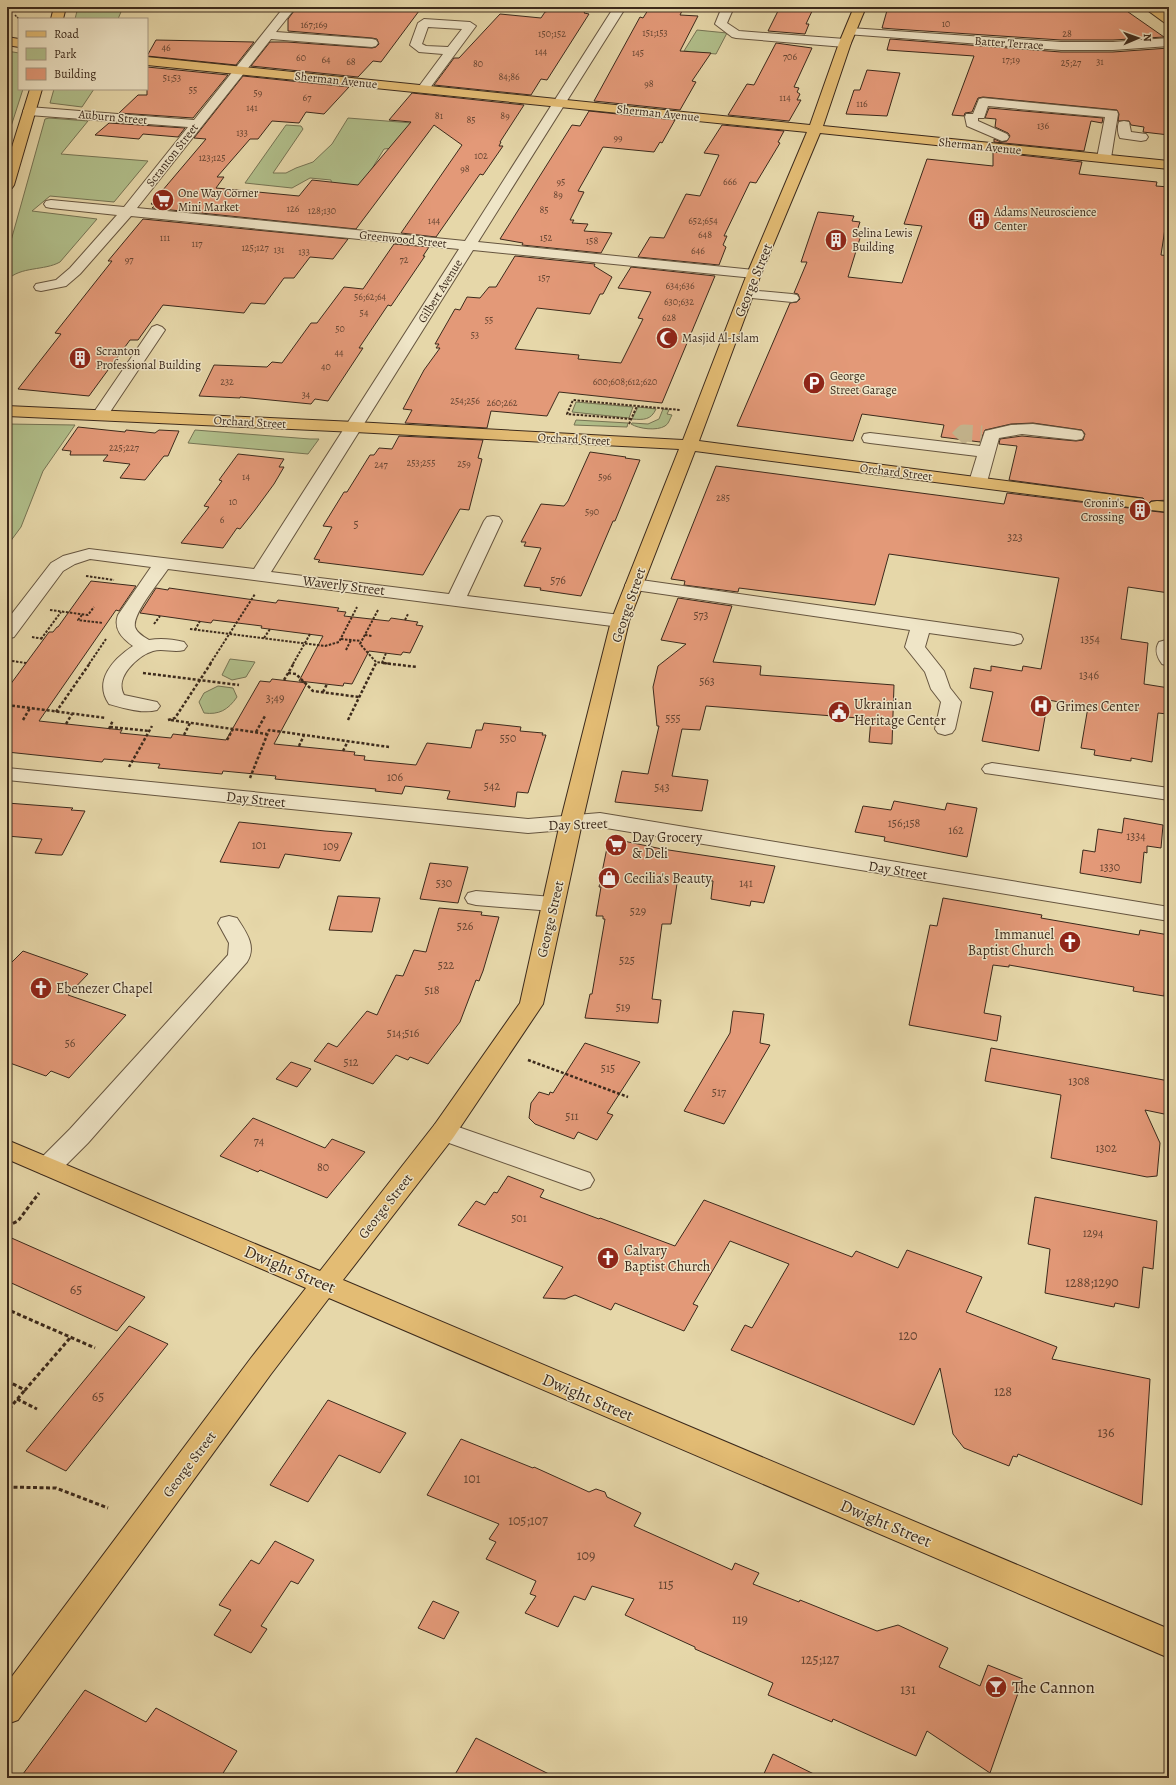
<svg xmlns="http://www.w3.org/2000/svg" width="1176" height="1785" font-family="Alegreya,serif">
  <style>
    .green { fill: #b1bf8b; stroke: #767454 }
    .building { fill: #e39978; stroke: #3c2a1c }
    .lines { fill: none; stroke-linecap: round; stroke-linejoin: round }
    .minor-tunnel { stroke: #c4b48d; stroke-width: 17; stroke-dasharray: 17 8; stroke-linecap: butt }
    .minor-casing { stroke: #66553f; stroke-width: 2 }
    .major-casing { stroke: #3c2a1c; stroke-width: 2 }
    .highway-casing { stroke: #3c2a1c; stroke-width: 2 }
    .path-far3 { stroke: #3c2a1c; stroke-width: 1.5; stroke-dasharray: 2 1; stroke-linecap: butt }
    .path-far2 { stroke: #3c2a1c; stroke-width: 2; stroke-dasharray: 2.5 1.5; stroke-linecap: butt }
    .path-far1 { stroke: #3c2a1c; stroke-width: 2.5; stroke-dasharray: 3 2; stroke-linecap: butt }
    .path { stroke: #3c2a1c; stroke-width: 3; stroke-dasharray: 4 2.5; stroke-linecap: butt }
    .minor { fill: #efe5c7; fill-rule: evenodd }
    .major { fill: #e3bc74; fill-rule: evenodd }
    .highway { fill: #e3bc74; fill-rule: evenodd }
    .labels { text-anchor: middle; stroke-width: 3; stroke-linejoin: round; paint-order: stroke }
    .far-number-label { font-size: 10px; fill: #664633 }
    .far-street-label { font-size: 12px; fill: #3c2a1c; stroke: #efe5c7 }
    .far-poi-label { font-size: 12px; fill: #3c2a1c; stroke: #efe5c7; text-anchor: start }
    .number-label { font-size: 12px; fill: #664633 }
    .street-label { font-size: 14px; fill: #3c2a1c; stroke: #efe5c7 }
    .poi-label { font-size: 14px; fill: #3c2a1c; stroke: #efe5c7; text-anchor: start }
    .near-number-label { font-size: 14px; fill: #664633 }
    .near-street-label { font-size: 17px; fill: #3c2a1c; stroke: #efe5c7 }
    .near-poi-label { font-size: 17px; fill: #3c2a1c; stroke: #efe5c7; text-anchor: start }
  </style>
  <rect width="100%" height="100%" fill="#e6d7a9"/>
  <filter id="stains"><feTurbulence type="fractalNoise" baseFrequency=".005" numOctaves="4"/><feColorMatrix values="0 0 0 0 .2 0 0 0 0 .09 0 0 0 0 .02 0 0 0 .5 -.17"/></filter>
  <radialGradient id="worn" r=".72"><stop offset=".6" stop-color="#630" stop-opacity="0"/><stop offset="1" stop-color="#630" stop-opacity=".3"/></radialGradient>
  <!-- green -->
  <g class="green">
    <polygon points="78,7 123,7 118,19 75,19"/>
    <polygon points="697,30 727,33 716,54 684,51"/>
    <polygon points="7,51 19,53 19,89 23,89 7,139"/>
    <polygon points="54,89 94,89 82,107 50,103"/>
    <path d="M49 118 88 121 61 154 148 161 114 202 50 196 32 211 97 219 60 262C44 271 21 266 7 280V255L45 119Z"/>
    <polygon points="348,118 412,123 401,147 384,149 360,188 332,186 331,180 310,178 292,188 245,183 286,125 301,126 303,129 273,173 286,173 296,168 313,162 332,144"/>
    <polygon points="576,402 633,407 629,418 572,412"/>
    <path d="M638 407 656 409C651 420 644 420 632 419Z"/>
    <path d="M663 409 669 410 667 414 672 415C670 418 669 424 665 426 657 431 639 429 631 424L632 423 648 424 659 419Z"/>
    <polygon points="576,420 628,423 627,427 574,425"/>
    <polygon points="7,424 75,425 43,471 21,527 7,546"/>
    <polygon points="195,430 310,439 319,439 308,454 188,443"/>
    <polygon points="230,659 255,662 246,677 232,680 222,675"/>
    <path d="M218 686 233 688 237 697C228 710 219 715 204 713L199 702 204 693Z"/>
  </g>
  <!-- building -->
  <g class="building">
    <polygon points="297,7 348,7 393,10 395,7 422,7 381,62 373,61 358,77 251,66 270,42 287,42 372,48 376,47 379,44 377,39 372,38 288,31 288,19"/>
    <polygon points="560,7 588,7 584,13 589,14 547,80 541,79 531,95 434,85 454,58 459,58 500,14 541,18 545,12 549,11 557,11"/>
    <polygon points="650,7 684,7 680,15 698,16 680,51 711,53 692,81 696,82 680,110 594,101 640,17 643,18"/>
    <polygon points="780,7 814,7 806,24 809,24 805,34 768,31"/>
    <polygon points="888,7 1121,7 1164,37 1113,40 1061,40 894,29 882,28"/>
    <polygon points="890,39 1061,52 1113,52 1169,48 1169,135 1143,132 1144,127 1131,125 1129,121 1118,121 1119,114 1117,110 983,97 978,98 972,112 965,113 964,116 952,115 974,56 887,50"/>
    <polygon points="156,40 254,42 236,65 147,56"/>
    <polygon points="776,43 812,48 794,87 799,88 797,92 800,94 797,100 801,100 789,121 728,115 747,84 754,85"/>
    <polygon points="147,67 228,75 193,118 119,113 138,95 147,95"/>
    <polygon points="867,70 900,73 887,116 846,114 854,90 860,90"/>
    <polygon points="243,76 349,87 324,114 306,112 299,123 272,121 258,139 250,139 217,177 224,177 216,188 299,196 312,180 358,185 411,122 389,120 412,93 524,105 500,142 501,142 499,146 503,146 483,175 480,174 436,237 401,233 462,145 434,125 356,229 152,208 155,205 151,204 206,139 194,138"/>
    <polygon points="989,108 1103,118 1102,123 1091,121 1084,151 994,142 994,139 1001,142 1007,141 1010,136 1008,133 995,127 996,119 985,118"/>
    <polygon points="589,111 675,120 662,143 660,142 654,152 603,147 578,191 584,192 570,220 574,220 572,223 588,224 584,231 612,233 601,253 522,245 523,243 500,239 572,125 580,126"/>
    <polygon points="109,123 185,128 178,137 143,134 139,139 95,135"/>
    <polygon points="722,125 784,131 778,142 780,143 756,183 750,182 724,236 727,236 723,245 726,247 719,265 638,257 650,237 664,238 686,194 700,196 719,155 704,153"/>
    <polygon points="993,152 1082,162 1079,174 1157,182 1156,186 1169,187 1169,202 1161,255 1169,256 1166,292 1169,292 1169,500 1151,501 1146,506 1151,511 1169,513 1169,593 1128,587 1121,639 1148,643 1144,684 1169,688 1167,714 1158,713 1152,762 1131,758 1131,761 1094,755 1095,750 1081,748 1088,707 1048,700 1039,751 982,741 993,692 970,688 974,668 991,671 991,666 1022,671 1023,666 1041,669 1059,578 889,554 875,605 739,588 738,592 684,585 685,581 671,579 716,466 1004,504 1007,493 1137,509 1144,508 1148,503 1143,498 1009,480 1017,446 999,444 1000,439 1022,436 1076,441 1083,440 1085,434 1082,430 1033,423 1011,424 985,430 980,442 941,437 944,425 862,414 853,441 737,426 790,303 797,302 800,299 798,294 794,293 807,262 801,262 818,212 854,216 852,221 860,222 856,234 861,235 848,277 902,283 922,226 904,224 927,159 993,166"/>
    <polygon points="143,219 348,239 333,259 310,257 294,278 284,278 265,304 251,303 244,313 163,305 138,340 130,340 89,396 18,389 61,334 55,333 112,261 108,261"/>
    <polygon points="394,244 429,247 423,256 425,256 391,306 388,305 359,348 363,348 328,401 315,399 311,404 240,397 240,398 199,396 214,365 267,367 272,362 282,363 311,323 317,323 344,287 363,289"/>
    <polygon points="515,256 595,264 594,266 612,277 603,294 600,294 590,314 537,308 515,349 579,355 578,359 621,363 643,319 638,318 651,292 618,288 631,267 715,276 662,403 559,392 547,416 491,411 487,428 405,423 412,410 403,409 424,370 440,348 436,348 439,344 435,344 455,309 460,310 467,297 480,298 489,287 496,287"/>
    <polygon points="78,427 125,432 126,430 155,433 159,430 179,431 168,456 164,456 145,480 120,478 130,464 103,461 108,455 70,455 71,451 62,450"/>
    <polygon points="399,436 483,440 478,458 482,459 469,510 460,509 423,575 318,562 320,560 314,559 332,527 323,526 344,492 347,492 370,455 374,455 379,448 392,449"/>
    <polygon points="590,452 626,457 625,458 640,460 615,521 613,521 581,596 540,590 541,588 524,586 541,548 524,546 526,542 521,542 541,504 564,506 568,501"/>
    <polygon points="238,454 284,459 279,467 284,467 274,484 255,510 240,529 237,528 223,548 181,543 209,507 204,506 222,481 219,480"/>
    <polygon points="91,581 136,586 119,611 116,610 39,721 122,730 120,733 171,738 173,734 226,740 260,681 270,682 272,679 307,683 274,744 355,752 354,755 365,756 364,760 416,765 427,743 471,748 476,730 482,730 484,723 521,727 520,731 543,733 542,735 546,735 528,793 517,792 515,807 447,799 450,791 405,786 402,794 375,791 376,789 275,779 276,776 223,771 222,774 158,768 160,764 116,760 104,759 102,762 7,752 7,689 49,632 53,632 57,627 58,627"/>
    <polygon points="156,588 168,590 169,588 276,603 278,600 339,608 337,611 346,612 344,616 389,621 391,618 418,622 416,625 423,626 410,653 403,652 401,655 369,651 352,684 344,683 343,686 299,681 323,636 261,628 262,626 213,620 211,623 140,613"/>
    <polygon points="678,598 732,606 713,662 761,666 760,675 894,685 892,744 869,742 871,719 706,706 700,730 682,729 672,776 708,780 702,811 615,802 622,771 648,774 659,726 657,726 653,687 658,666 686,644 661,640"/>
    <polygon points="894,801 945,810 947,803 977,808 967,857 884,841 885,837 855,832 863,806 891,810"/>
    <polygon points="7,803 73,808 71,810 85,811 62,855 58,855 35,853 42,839 7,836"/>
    <polygon points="1124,818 1163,825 1161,848 1147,846 1147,853 1144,852 1141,883 1080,873 1083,850 1095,852 1098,829 1122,833"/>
    <polygon points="239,822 325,831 352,833 340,861 285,854 279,868 220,862"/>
    <polygon points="609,838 662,849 775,866 764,903 751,901 750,906 711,899 713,881 678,877 671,924 662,924 652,999 661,1000 658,1023 585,1018 590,994 592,994 605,919 603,919 603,916 596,916 601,887 599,887"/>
    <polygon points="430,863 468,867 458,903 420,899"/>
    <polygon points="338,896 380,898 372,932 329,930"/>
    <polygon points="943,898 1042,915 1041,918 1139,935 1140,930 1169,935 1169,985 1165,984 1164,996 1133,991 1134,987 1009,965 1009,967 993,965 984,1013 1001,1016 997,1041 909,1025 930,925 937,926"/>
    <polygon points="439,908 482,912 481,915 499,917 483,971 479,981 476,980 460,1022 428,1064 410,1057 408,1060 396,1055 373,1084 314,1061 328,1043 337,1047 367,1011 377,1015 396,975 403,976 414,950 426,952"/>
    <polygon points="23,951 88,974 68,995 126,1015 69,1078 51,1071 46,1076 7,1062 7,967"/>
    <polygon points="733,1011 764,1014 760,1043 770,1045 724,1124 684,1111 730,1033"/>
    <polygon points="585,1043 640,1062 607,1113 613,1115 597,1140 578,1132 574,1139 535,1124 529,1118 531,1103 539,1092 549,1095 550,1092 553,1093"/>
    <polygon points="991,1048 1169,1081 1169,1115 1145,1110 1160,1143 1157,1176 1147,1177 1051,1158 1061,1095 985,1081"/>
    <polygon points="291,1062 311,1069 297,1087 276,1079"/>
    <polygon points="253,1118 325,1148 332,1139 365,1152 327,1198 260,1170 258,1172 220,1156"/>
    <polygon points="508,1176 544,1190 540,1197 599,1219 600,1218 675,1246 704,1200 852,1257 856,1251 898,1268 907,1250 982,1277 966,1312 1057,1347 1052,1359 1150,1379 1142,1505 1018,1454 1017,1457 1013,1456 1009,1466 964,1448 953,1434 940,1368 914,1425 731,1350 745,1325 752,1328 789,1264 730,1241 693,1304 698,1306 684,1331 615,1303 611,1310 575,1295 565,1299 543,1298 563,1267 458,1225 476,1201 485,1205 494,1192 497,1193"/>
    <polygon points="1035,1197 1157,1221 1153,1269 1143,1267 1139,1308 1115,1303 1114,1307 1045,1293 1050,1249 1028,1244"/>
    <polygon points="7,1236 145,1297 117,1331 7,1281"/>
    <polygon points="129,1326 168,1344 66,1471 26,1451"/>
    <polygon points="328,1400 406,1433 380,1473 339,1455 308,1502 270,1485"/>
    <polygon points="461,1439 533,1468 534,1467 589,1492 596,1489 605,1492 607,1497 641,1513 634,1526 732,1570 735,1563 759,1573 753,1584 799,1602 800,1600 877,1631 898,1625 948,1648 939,1667 980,1686 988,1665 1023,1679 990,1773 927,1731 916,1756 833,1719 832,1722 768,1695 773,1683 695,1649 695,1647 625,1615 634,1599 592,1586 585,1600 574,1596 558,1627 525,1613 536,1596 530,1594 536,1581 486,1559 496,1542 489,1539 499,1524 427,1495"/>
    <polygon points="275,1541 314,1560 298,1584 291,1581 261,1626 267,1629 251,1653 214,1635 231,1610 219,1605 251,1560 259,1564"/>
    <polygon points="433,1601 459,1612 444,1639 418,1628"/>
    <polygon points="85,1690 146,1722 156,1708 237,1751 220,1778 20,1778"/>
    <polygon points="476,1738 557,1778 453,1778"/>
    <polygon points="773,1754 822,1778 762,1778"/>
  </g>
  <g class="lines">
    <!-- minor-tunnel -->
    <polyline class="minor-tunnel" points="958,439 964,433 982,434"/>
    <!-- minor casing -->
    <g class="minor-casing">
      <g id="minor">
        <path d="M284 7H296L276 32 372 39 376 40 378 43 376 46 372 47 271 39 137 208 465 241 614 7H626L478 242 754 270 759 271 761 274 759 277 754 278 473 250 271 572 449 594 484 521 487 517 493 516 499 517 502 521 467 596 620 615 627 617 629 621 627 625 620 627 168 569C160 581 132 614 135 627 137 633 144 637 149 640 160 638 172 639 184 642L187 646 184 650C174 653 163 648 153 651 137 656 114 678 124 695L157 702 160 706 157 710C143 714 123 708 109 704 93 681 113 659 133 646 122 638 113 629 118 615L151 567 90 559 75 564 63 571 14 637 7 639V620L51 563 63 556 89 549 254 569 459 249 131 216 80 274 66 286 41 291 36 290 34 287 36 284 56 280 70 268 117 215 51 208 46 207 44 204 46 201 51 200 124 207 188 127 29 115 25 114 23 111 25 108 29 107 194 120Z"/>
        <polygon points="722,7 734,7 727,23 739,31 845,39 849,40 851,43 849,46 845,47 736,38 732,37 715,24"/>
        <path d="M424 19 470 22 476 26 427 92H419L417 89 443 54 419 52 410 45 418 23ZM428 27 462 29 448 47 426 46 422 44Z"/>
        <polygon points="850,28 1061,42 1113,42 1169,38 1169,46 1113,50 1061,50 846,34 844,32 846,30"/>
        <polygon points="983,98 1117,111 1118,114 1111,158 1109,161 1099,161 1097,158 1105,117 988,106 984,118 978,118 978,121 1007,134 1009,137 1007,140 1002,141 967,126 965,117 966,114 973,114 979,99"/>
        <path d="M1124 121 1129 122 1131 132 1146 134 1148 137 1146 140 1141 141 1120 138C1118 134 1117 127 1119 122Z"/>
        <polygon points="747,290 792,294 797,295 799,298 797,301 792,302 742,297 740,294 742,291"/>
        <polygon points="157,325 162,327 165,330 108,415 106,418 100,420 94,418 92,415 152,327"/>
        <polygon points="1033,424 1076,430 1082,431 1084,435 1082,439 1076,440 1022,434 999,438 987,482 984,486 978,487 972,486 969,482 977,456 870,443 864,442 862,438 864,434 870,433 980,446 985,431 1011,425"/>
        <polygon points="634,579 1014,633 1021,635 1023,639 1021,643 1014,645 929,633 925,647 944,671 950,688 961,702 955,729 952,733 945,735 938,733 935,729 941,702 931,689 925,672 905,647 910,630 628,589 625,585 628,581"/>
        <path d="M1166 640H1169V666L1162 664C1157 657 1154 650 1159 642Z"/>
        <polygon points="992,763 1169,788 1169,800 985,773 982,769 985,765"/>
        <polygon points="7,768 528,819 600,813 1169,907 1169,921 600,827 528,833 7,780"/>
        <polygon points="476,891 553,897 561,899 564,904 561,909 553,911 476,905 468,903 465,898 468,893"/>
        <path d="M229 916 237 918C246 932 257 946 247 962L88 1143 58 1173 49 1176 40 1173 36 1166 40 1159 70 1129 228 955 229 943 218 923 221 918Z"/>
        <polygon points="444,1122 590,1173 594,1180 590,1187 581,1190 435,1138 432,1131 435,1124"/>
      </g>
    </g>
    <!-- major casing -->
    <g class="major-casing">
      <g id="major">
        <polygon points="854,7 866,7 851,43 823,126 1169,161 1169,169 820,133 761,274 699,441 1137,498 1143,499 1146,503 1143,507 1137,508 695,451 629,621 582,823 543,1004 453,1138 343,1280 1169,1629 1169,1658 329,1298 271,1374 18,1720 7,1724 7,1683 251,1358 306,1288 7,1159 7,1140 320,1271 435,1124 520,1003 560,823 611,621 679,449 355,432 7,416 7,406 355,422 683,440 747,274 807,132 147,65 147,57 810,125 839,43"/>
        <polygon points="1143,7 1157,7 1169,16 1169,24 1165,23"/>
        <polygon points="7,37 19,39 19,47 7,45"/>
        <polygon points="1157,501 1169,502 1169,512 1151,510 1148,506 1151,502"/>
      </g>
    </g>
    <!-- highway casing -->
    <g class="highway-casing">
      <g id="highway">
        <polygon points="54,7 66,7 63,19 51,19"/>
        <polygon points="30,89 42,89 14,185 12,188 7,189 7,163"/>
      </g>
    </g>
    <!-- path-far3 -->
    <polyline class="path-far3" points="15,15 19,19"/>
    <!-- path-far2 -->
    <g class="path-far2">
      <polyline points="631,419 567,414 573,400 680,410"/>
      <polyline points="629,424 637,406"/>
      <polyline points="86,576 114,580"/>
      <polyline points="50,610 88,615 94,607"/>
      <polyline points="378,610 360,644 376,662 391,664"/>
      <polyline points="82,615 78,620 103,623"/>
      <polyline points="405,620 408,614"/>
      <polyline points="154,624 160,616"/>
      <polyline points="190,629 325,646 339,642 357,607"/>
      <polyline points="195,630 200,621"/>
      <polyline points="365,635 372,636"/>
      <polyline points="32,637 44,639"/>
      <polyline points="264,638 270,629"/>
      <polyline points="41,639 61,612"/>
      <polyline points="341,639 361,641"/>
      <polyline points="346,650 351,640"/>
      <polyline points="12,661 26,663"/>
      <polyline points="382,663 386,653"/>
      <polyline points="89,664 106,639"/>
      <polyline points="210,664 255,594"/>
      <polyline points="293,664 310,634"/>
    </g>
    <!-- path-far1 -->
    <g class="path-far1">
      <polyline points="383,663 417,667"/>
      <polyline points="143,673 239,685"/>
      <polyline points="288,673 296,674 313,691 359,697"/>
      <polyline points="284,680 294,663"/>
      <polyline points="7,687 9,687"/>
      <polyline points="323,692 327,684"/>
      <polyline points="7,705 106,718"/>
      <polyline points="56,712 90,663"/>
      <polyline points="23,720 30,708"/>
      <polyline points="168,720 175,718 211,663"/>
      <polyline points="171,720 267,734"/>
      <polyline points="348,720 376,663"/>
      <polyline points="66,724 72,714"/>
      <polyline points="110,727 149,731"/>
      <polyline points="109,729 113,720"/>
      <polyline points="256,732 265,716"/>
      <polyline points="184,735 190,723"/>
      <polyline points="227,740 233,729"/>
      <polyline points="299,746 304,735"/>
      <polyline points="343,751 348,741"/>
      <polyline points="129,767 152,726"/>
      <polyline points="250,778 269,730 389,747"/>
      <polyline points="528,1060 628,1097"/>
    </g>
    <!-- path -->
    <g class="path">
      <polyline points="7,1226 18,1221 39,1193"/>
      <polyline points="7,1316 11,1311 95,1348"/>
      <polyline points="7,1381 25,1390 70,1338"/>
      <polyline points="17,1399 37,1409"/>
      <polyline points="9,1409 25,1390"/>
      <polyline points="7,1487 56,1488 108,1508"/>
    </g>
    <!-- minor -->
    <use href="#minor" class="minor"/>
    <!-- major -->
    <use href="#major" class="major"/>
    <!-- highway -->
    <use href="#highway" class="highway"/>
  </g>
  <!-- icons -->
  <defs>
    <g id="supermarket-disc" transform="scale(1.15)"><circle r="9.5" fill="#8f2418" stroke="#efe5c7"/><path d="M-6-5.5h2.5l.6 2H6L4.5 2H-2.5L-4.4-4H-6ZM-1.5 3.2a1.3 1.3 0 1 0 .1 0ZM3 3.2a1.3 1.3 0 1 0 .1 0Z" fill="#fff"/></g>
    <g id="building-disc" transform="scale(1.15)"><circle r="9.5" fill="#8f2418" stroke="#efe5c7"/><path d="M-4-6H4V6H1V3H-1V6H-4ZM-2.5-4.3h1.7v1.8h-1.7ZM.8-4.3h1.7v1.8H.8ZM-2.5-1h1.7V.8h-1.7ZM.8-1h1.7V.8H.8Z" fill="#fff"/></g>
    <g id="mosque-disc" transform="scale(1.15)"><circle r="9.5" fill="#8f2418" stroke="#efe5c7"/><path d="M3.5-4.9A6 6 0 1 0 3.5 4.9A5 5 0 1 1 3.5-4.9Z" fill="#fff"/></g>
    <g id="parking-disc" transform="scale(1.15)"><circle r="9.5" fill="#8f2418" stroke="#efe5c7"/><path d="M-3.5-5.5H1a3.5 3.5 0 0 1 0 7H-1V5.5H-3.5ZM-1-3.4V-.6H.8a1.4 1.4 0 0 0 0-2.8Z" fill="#fff"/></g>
    <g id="hospital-disc" transform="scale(1.15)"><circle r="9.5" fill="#8f2418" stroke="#efe5c7"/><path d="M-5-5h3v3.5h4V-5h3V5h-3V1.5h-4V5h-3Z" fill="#fff"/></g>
    <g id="civic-disc" transform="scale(1.15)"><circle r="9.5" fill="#8f2418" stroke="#efe5c7"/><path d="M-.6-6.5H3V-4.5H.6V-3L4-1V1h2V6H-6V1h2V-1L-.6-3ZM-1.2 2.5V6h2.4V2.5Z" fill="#fff"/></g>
    <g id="shop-disc" transform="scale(1.15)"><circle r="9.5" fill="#8f2418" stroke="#efe5c7"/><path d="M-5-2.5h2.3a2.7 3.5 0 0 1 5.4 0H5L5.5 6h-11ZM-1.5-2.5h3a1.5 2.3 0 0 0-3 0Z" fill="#fff"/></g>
    <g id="church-disc" transform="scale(1.15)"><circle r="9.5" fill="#8f2418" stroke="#efe5c7"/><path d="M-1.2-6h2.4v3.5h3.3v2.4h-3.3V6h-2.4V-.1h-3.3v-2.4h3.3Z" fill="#fff"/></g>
    <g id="bar-disc" transform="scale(1.15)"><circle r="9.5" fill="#8f2418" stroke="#efe5c7"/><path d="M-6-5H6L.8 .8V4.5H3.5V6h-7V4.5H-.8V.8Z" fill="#fff"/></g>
  </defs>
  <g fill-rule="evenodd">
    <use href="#supermarket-disc" x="163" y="200"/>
    <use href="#building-disc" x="979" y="219"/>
    <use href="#building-disc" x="836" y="240"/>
    <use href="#mosque-disc" x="667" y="338"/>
    <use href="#building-disc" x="80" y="358"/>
    <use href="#parking-disc" x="814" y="383"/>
    <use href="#building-disc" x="1140" y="510"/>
    <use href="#hospital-disc" x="1041" y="706"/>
    <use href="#civic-disc" x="839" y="712"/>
    <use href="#supermarket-disc" x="616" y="845"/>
    <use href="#shop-disc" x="609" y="878"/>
    <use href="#church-disc" x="1070" y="942"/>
    <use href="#church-disc" x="41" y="988"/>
    <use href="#church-disc" x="608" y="1258"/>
    <use href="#bar-disc" x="996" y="1687"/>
  </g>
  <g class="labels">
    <!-- far-number labels -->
    <g class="far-number-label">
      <text x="946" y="27">10</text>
      <text x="314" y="28">167;169</text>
      <text x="655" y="36">151;153</text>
      <text x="552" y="37">150;152</text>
      <text x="1067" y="37">28</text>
      <text x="166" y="51">46</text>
      <text x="541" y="55">144</text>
      <text x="638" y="56">145</text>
      <text x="790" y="60">706</text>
      <text x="301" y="61">60</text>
      <text x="326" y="63">64</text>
      <text x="1011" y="63">17;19</text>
      <text x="351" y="65">68</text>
      <text x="1100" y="65">31</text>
      <text x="1071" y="66">25;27</text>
      <text x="478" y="67">80</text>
      <text x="509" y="80">84;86</text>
      <text x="172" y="81">51;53</text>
      <text x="649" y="87">98</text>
      <text x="193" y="93">55</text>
      <text x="258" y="96">59</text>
      <text x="307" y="101">67</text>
      <text x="785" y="101">114</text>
      <text x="862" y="107">116</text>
      <text x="252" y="111">141</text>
      <text x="439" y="119">81</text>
      <text x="505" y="119">89</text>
      <text x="471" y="123">85</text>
      <text x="1043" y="129">136</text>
      <text x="242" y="136">133</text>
      <text x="618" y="141">99</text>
      <text x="481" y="159">102</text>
      <text x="212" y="161">123;125</text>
      <text x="465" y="172">98</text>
      <text x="561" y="185">95</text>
      <text x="730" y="185">666</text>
      <text x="558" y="198">89</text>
      <text x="293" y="212">126</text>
      <text x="544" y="213">85</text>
      <text x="322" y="214">128;130</text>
      <text x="434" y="224">144</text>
      <text x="703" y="224">652;654</text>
      <text x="705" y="238">648</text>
      <text x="165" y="241">111</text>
      <text x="546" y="241">152</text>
      <text x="592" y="244">158</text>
      <text x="197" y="247">117</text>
      <text x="255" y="251">125;127</text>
      <text x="279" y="253">131</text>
      <text x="698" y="254">646</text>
      <text x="304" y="255">133</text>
      <text x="129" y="263">97</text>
      <text x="404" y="263">72</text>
      <text x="544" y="281">157</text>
      <text x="680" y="289">634;636</text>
      <text x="370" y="300">56;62;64</text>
      <text x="679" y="305">630;632</text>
      <text x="364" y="316">54</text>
      <text x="669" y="321">628</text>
      <text x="489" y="323">55</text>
      <text x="340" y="332">50</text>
      <text x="475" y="338">53</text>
      <text x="339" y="356">44</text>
      <text x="326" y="370">40</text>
      <text x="227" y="385">232</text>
      <text x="625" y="385">600;608;612;620</text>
      <text x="306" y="398">34</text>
      <text x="465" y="404">254;256</text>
      <text x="502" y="406">260;262</text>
      <text x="124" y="451">225;227</text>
      <text x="421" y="466">253;255</text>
      <text x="464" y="467">259</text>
      <text x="381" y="468">247</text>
      <text x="246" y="480">14</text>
      <text x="605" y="480">596</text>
      <text x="723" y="501">285</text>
      <text x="233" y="505">10</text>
      <text x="592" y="515">590</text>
      <text x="222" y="523">6</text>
    </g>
    <!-- far-street labels -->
    <g class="far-street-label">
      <text transform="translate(1009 43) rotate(4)" y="4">Batter Terrace</text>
      <text transform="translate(336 80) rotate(6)" y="4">Sherman Avenue</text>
      <text transform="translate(658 113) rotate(6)" y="4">Sherman Avenue</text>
      <text transform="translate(113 117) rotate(5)" y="4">Auburn Street</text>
      <text transform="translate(980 146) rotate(6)" y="4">Sherman Avenue</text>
      <text transform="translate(172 155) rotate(-52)" y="4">Scranton Street</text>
      <text transform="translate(403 239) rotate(6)" y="4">Greenwood Street</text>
      <text transform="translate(440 291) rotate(-58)" y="4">Gilbert Avenue</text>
      <text transform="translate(250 422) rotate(3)" y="4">Orchard Street</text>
      <text transform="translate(574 439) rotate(3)" y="4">Orchard Street</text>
      <text transform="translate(896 472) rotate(7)" y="4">Orchard Street</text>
    </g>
    <!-- far-poi labels -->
    <g class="far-poi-label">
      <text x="178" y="197">One Way Corner<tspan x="178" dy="14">Mini Market</tspan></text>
      <text x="994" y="216">Adams Neuroscience<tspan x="994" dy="14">Center</tspan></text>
      <text x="852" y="237">Selina Lewis<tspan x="852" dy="14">Building</tspan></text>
      <text x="682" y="342">Masjid Al-Islam</text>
      <text x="96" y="355">Scranton<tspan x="96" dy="14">Professional Building</tspan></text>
      <text x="830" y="380">George<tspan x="830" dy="14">Street Garage</tspan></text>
      <text x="1124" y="507" text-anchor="end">Cronin's<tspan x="1124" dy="14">Crossing</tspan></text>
    </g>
    <!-- number labels -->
    <g class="number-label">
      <text x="356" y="528">5</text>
      <text x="1015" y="541">323</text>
      <text x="558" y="584">576</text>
      <text x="701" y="619">573</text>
      <text x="1090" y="643">1354</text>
      <text x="1089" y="679">1346</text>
      <text x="707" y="685">563</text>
      <text x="275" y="702">3;49</text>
      <text x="673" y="722">555</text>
      <text x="508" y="742">550</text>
      <text x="395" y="781">106</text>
      <text x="492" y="790">542</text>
      <text x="662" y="791">543</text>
      <text x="904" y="827">156;158</text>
      <text x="956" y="834">162</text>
      <text x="1136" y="840">1334</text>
      <text x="259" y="849">101</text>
      <text x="331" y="850">109</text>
      <text x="1110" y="871">1330</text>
      <text x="444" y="887">530</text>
      <text x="746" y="887">141</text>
      <text x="638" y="915">529</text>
      <text x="465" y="930">526</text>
      <text x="627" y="964">525</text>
      <text x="446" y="969">522</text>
      <text x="432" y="994">518</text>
      <text x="623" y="1011">519</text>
      <text x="403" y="1037">514;516</text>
      <text x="70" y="1047">56</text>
      <text x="351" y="1066">512</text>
      <text x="608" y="1072">515</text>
      <text x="1079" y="1085">1308</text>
      <text x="719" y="1096">517</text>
      <text x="572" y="1120">511</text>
      <text x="259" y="1145">74</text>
      <text x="1106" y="1152">1302</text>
      <text x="323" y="1171">80</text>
      <text x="519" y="1222">501</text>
      <text x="1093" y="1237">1294</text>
    </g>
    <!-- street labels -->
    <g class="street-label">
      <text transform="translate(753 280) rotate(-68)" y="5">George Street</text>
      <text transform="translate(344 585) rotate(7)" y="5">Waverly Street</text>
      <text transform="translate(628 605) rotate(-71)" y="5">George Street</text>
      <text transform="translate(256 799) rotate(6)" y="5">Day Street</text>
      <text transform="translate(578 824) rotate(-2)" y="5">Day Street</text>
      <text transform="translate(898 870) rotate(9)" y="5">Day Street</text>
      <text transform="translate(550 919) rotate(-77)" y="5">George Street</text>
      <text transform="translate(385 1206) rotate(-52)" y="5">George Street</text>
      <text transform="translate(189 1464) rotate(-53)" y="5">George Street</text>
    </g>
    <!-- poi labels -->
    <g class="poi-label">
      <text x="854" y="709">Ukrainian<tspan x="854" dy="16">Heritage Center</tspan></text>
      <text x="1056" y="711">Grimes Center</text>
      <text x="632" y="842">Day Grocery<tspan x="632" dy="16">&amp; Deli</tspan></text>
      <text x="624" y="883">Cecilia's Beauty</text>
      <text x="1054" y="939" text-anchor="end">Immanuel<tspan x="1054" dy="16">Baptist Church</tspan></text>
      <text x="56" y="993">Ebenezer Chapel</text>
      <text x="624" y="1255">Calvary<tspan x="624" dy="16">Baptist Church</tspan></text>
    </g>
    <!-- near-number labels -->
    <g class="near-number-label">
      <text x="1092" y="1287">1288;1290</text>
      <text x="76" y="1294">65</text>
      <text x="908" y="1340">120</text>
      <text x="1003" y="1396">128</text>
      <text x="98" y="1401">65</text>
      <text x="1106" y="1437">136</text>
      <text x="472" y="1483">101</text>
      <text x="528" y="1525">105;107</text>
      <text x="586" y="1560">109</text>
      <text x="666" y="1589">115</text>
      <text x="740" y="1624">119</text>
      <text x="820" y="1664">125;127</text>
      <text x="908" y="1694">131</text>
    </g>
    <!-- near-street labels -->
    <g class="near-street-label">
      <text transform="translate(290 1269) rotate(23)" y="6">Dwight Street</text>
      <text transform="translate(588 1397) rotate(23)" y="6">Dwight Street</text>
      <text transform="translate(886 1523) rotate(23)" y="6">Dwight Street</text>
    </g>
    <!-- near-poi labels -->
    <g class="near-poi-label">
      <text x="1012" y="1693">The Cannon</text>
    </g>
  </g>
  <!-- margin -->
  <rect width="1176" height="1785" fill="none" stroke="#e6d7a9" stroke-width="24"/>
  <rect x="8" y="8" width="1160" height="1769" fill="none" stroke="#3c2a1c" stroke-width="2"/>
  <rect x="12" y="12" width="1152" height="1761" fill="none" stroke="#3c2a1c"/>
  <!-- legend -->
  <rect x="18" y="18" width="130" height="72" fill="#efe5c7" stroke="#a79a83"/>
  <rect x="26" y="31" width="20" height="6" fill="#e3bc74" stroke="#a79a83"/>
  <text x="54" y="38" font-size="12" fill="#3c2a1c">Road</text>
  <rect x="26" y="48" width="20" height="12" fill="#b1bf8b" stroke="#a79a83"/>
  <text x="54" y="58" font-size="12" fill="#3c2a1c">Park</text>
  <rect x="26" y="68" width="20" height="12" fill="#e39978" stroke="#a79a83"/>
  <text x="54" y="78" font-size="12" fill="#3c2a1c">Building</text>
  <!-- north arrow -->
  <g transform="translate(1138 38) rotate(88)" stroke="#efe5c7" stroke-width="3" paint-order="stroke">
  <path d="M0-3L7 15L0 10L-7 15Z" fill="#3c2a1c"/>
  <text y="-6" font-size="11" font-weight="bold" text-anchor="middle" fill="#3c2a1c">N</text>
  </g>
  <rect width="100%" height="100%" filter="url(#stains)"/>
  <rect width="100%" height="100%" fill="url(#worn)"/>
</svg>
